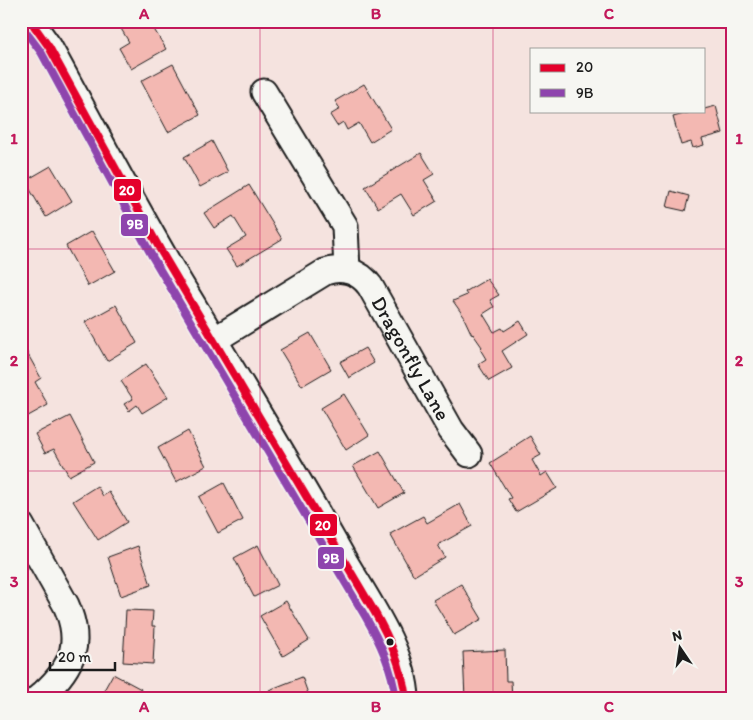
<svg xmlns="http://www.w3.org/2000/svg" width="753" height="720" font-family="Itim,sans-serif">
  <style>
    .building { fill: #f3b8b2; stroke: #1c1c1c }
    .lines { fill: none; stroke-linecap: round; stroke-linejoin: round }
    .minor-casing { stroke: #1c1c1c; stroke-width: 29 }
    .minor { stroke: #f6f6f2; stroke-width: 25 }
    .bus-1-casing { stroke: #f6f6f2; stroke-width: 11 }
    .bus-2-casing { stroke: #f6f6f2; stroke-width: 11 }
    .bus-1 { stroke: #e4002b; stroke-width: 8 }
    .bus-2 { stroke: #8e44ad; stroke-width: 8 }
    .grid { fill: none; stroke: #c2185b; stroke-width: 1; stroke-opacity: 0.55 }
    .bus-dot { fill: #1c1c1c; stroke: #f6f6f2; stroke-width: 2 }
    .labels { text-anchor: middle; stroke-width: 4; stroke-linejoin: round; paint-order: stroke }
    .street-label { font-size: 21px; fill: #1c1c1c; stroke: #f6f6f2 }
    .line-badge { stroke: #f6f6f2; stroke-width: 2 }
    .badge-label { font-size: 14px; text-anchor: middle; font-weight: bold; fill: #fff }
    .neatline { fill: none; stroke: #c2185b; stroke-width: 2 }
    .grid-label { font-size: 16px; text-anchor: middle; font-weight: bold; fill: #c2185b }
  </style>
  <rect width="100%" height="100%" fill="#f5e3df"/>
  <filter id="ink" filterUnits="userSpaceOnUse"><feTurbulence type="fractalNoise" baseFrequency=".02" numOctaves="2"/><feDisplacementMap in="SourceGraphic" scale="10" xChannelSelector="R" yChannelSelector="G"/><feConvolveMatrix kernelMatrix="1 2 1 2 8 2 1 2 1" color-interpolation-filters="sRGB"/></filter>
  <g filter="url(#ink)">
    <!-- building -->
    <g class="building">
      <polygon points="118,21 149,21 166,49 131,69 119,48 129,42 117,22"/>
      <polygon points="173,64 200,115 168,132 141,81"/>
      <polygon points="364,84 391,129 370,142 359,123 347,130 343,122 337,126 330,115 340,109 335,101"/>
      <polygon points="716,106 723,133 702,139 704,145 693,148 691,142 681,145 673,117 695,111 704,111 704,109"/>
      <polygon points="212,141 228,172 200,187 184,157"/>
      <polygon points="421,153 434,174 424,180 437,201 414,215 401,194 378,208 365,187"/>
      <polygon points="51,166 72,201 46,217 25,181"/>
      <polygon points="249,185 282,239 237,266 226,249 246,237 233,216 214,228 204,213"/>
      <polygon points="671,191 689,196 685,211 667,207"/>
      <polygon points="92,231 115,271 88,286 66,246"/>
      <polygon points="487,279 499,295 490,300 494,307 483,314 494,332 502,328 504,331 520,321 528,334 502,351 512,368 489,381 478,364 486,359 480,349 482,347 473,334 472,335 464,318 465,318 453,301 467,295 465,292"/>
      <polygon points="116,305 137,343 107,361 85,322"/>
      <polygon points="310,333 331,369 302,386 280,350"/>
      <polygon points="365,348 374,363 349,378 340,362"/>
      <polygon points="26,351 41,378 35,382 48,405 21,420 21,353"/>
      <polygon points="146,364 168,397 142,413 137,405 129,411 124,404 133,399 121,381"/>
      <polygon points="344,394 369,435 346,450 321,408"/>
      <polygon points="70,416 94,462 69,476 54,449 45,453 35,434"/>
      <polygon points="188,431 206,466 176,482 158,448"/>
      <polygon points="530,436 541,455 532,460 541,476 547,472 557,488 516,512 508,499 511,498 490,463 517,446 516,445"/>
      <polygon points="380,451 404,493 378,508 353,466"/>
      <polygon points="224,483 243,520 218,533 199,497"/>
      <polygon points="97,486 103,496 109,492 127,522 98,540 73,501"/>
      <polygon points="460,504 472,526 438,545 445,557 414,576 390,534 423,516 427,523"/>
      <polygon points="258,545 278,585 254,597 234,558"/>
      <polygon points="138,546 151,585 121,596 108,557"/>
      <polygon points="461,584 482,619 454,635 433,600"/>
      <polygon points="286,601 309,640 283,656 260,616"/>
      <polygon points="126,610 153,611 152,626 155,626 153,664 123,662"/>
      <polygon points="505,650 506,681 511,681 512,699 465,699 463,652"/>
      <polygon points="113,674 141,689 136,699 99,699"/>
      <polygon points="302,677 310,699 272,699 269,690"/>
    </g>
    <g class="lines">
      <!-- minor casing -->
      <g class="minor-casing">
        <g id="minor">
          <path d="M33 21 34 26 49 47C92 125 133 205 179 282 235 375 292 467 345 562 368 601 405 654 406 699"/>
          <polyline points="264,92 345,226 347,270"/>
          <path id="s1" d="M214 340 325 272C342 266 359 271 370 286L451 430 469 454"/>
          <path d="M21 525 66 605C85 647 69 672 37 699"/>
        </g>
      </g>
      <!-- minor -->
      <use href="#minor" class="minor"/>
      <!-- bus-1 casing -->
      <g class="bus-1-casing">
        <path id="bus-1" d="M33 21 34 26 49 47 162 253 374 611C390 639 402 666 406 699"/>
      </g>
      <!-- bus-2 casing -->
      <g class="bus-2-casing">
        <path id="bus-2" d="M23 23 25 31 41 52 153 258 365 616C380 642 392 668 396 699"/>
      </g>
      <!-- bus-1 -->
      <use href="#bus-1" class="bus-1"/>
      <!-- bus-2 -->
      <use href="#bus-2" class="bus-2"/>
    </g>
  </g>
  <!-- grid -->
  <path class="grid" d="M260 21V699M493 21V699M21 249H732M21 471H732"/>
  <!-- markers -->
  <circle class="bus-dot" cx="390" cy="642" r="4.5"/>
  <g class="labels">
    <!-- street labels -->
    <g class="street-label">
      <text dy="7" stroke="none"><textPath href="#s1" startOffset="264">Dragonfly Lane</textPath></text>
    </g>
  </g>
  <g class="line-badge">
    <rect x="113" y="178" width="29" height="24" rx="5" fill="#e4002b"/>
    <rect x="120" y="213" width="29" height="24" rx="5" fill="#8e44ad"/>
    <rect x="309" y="513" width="29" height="24" rx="5" fill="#e4002b"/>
    <rect x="317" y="546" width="28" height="24" rx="5" fill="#8e44ad"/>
  </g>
  <g class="badge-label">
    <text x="127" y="195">20</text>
    <text x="135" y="229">9B</text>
    <text x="323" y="530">20</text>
    <text x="331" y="563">9B</text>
  </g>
  <!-- margin -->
  <rect width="753" height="720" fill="none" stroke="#f6f6f2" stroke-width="55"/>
  <!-- legend -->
  <rect x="530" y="48" width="175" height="65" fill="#f6f6f2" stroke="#9f9f9c"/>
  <rect x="540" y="64" width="25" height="8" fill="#e4002b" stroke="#9f9f9c"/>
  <text x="576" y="72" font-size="15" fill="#1c1c1c">20</text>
  <rect x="540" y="89" width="25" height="8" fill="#8e44ad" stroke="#9f9f9c"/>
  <text x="576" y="98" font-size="15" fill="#1c1c1c">9B</text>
  <!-- north arrow -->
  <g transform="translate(680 648) rotate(347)" stroke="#f6f6f2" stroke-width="4" paint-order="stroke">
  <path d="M0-4L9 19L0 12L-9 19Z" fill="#1c1c1c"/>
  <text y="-8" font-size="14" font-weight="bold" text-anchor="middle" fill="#1c1c1c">N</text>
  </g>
  <!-- scale -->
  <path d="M50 662v8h65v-8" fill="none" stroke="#1c1c1c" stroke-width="2.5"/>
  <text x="58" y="662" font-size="15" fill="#1c1c1c" stroke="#f6f6f2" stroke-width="4" paint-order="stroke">20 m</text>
  <rect x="28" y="28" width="698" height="664" class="neatline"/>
  <g class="grid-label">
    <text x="144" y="19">A</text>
    <text x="376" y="19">B</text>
    <text x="609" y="19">C</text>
    <text x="14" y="144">1</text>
    <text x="739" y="144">1</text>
    <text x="14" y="366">2</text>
    <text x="739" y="366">2</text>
    <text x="14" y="587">3</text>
    <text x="739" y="587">3</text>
    <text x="144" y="712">A</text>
    <text x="376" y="712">B</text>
    <text x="609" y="712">C</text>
  </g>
</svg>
